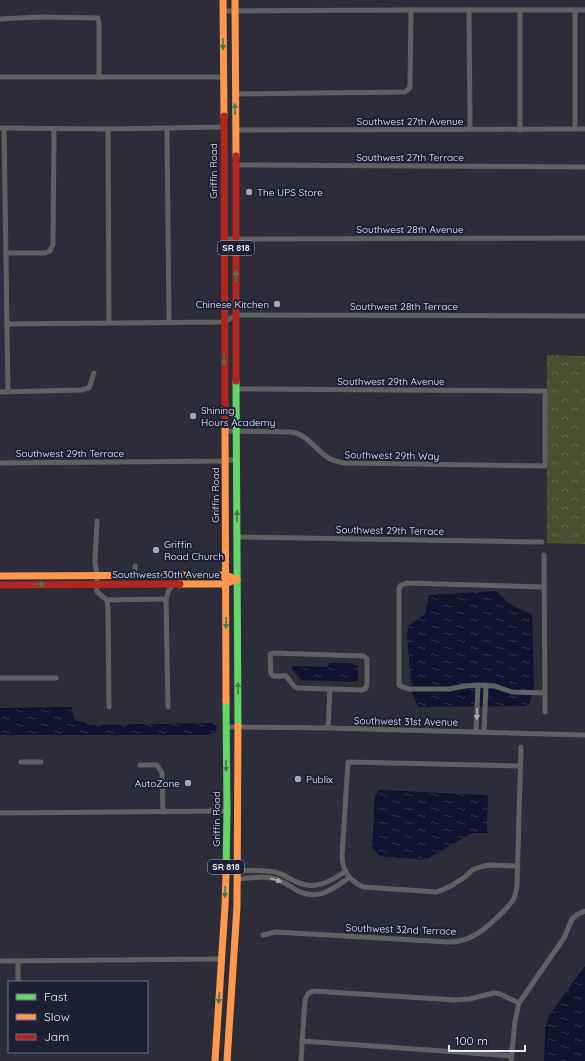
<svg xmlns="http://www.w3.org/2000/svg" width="585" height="1061" font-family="Quicksand,sans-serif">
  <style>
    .park { fill: url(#park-crowns) }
    .pitch { fill: #485030 }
    .water { fill: url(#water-ripples) }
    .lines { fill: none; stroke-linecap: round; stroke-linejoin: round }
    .street { stroke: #606160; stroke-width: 5 }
    .fast { stroke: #63d668; stroke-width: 7 }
    .slow { stroke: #ff974d; stroke-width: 7 }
    .jam { stroke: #b3261e; stroke-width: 7 }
    .oneway { fill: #407b4e }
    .oneway2 { fill: #abadb4 }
    .poi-dot { fill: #a7a8b6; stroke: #1d2034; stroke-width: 1.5 }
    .labels { text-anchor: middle; stroke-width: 4; stroke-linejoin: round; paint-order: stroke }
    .shield { fill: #1d2034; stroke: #acaebe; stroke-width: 1 }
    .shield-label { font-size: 9px; font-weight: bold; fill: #e9ebf9 }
    .street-label { font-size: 10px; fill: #e9ebf9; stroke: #1d2034 }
    .poi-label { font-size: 10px; fill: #e9ebf9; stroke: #1d2034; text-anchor: start }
  </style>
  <defs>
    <pattern id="park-crowns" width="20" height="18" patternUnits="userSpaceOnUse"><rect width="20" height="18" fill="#485030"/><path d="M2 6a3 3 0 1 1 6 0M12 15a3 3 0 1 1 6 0" fill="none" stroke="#62694f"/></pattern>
    <pattern id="water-ripples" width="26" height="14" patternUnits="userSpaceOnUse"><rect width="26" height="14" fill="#111130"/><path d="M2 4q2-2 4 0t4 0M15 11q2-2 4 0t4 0" fill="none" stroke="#34344f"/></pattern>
  </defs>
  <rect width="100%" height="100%" fill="#2c2d39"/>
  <!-- park -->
  <polygon class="park" points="547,355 585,356 585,544 547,543"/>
  <!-- pitch -->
  <g class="pitch">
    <polygon points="570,376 585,376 585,385 570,384"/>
    <path d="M578 407H585V451C577 437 577 423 578 407Z"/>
  </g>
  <!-- water -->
  <g class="water">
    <polygon points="496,591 510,604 532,615 534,688 529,706 418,707 412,693 407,637 408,626 425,614 429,595"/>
    <polygon points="329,663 349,663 358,666 358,680 356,682 301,680 292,669 293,666 327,667"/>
    <polygon points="72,707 74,720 84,722 88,725 212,723 217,727 216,732 207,735 0,735 0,708"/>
    <polygon points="379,790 488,795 487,833 472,833 425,860 380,856 372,848 375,796"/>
    <polygon points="585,966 585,1061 544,1061 545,1029 549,1015"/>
  </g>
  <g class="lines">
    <!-- street -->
    <g class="street">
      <polyline points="469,10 470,129"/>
      <polyline points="520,10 520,130"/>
      <polyline points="575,10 575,129"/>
      <polyline points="223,11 411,10 585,10"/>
      <polyline points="0,19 39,17 98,18 99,24 99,77"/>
      <polyline points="0,77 223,77"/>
      <polyline points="235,94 405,92 410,88 411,10"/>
      <polyline points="0,128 108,129 223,127"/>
      <polyline points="4,128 8,392"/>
      <polyline points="167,128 169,323"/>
      <polyline points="108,129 109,323"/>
      <polyline points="235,130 585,129"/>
      <polyline points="235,165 585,167"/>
      <polyline points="224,239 585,238"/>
      <polyline points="6,253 45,253 50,251 53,245 54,129"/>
      <polyline points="7,324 224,322 236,315 585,316"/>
      <polyline points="0,392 81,390 89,388 94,373"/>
      <path d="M225 431 291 432C309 435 313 448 327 457 332 461 339 462 345 463L545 466V391L237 389"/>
      <polyline points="0,463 225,461 237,459"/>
      <polyline points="97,521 95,562 97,575 97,592 107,600 108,608 109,707"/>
      <polyline points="237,537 542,542"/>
      <polyline points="544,555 545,712"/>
      <polyline points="135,575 135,566"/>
      <polyline points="107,600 166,599"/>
      <polygon points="273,653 364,656 367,659 367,683 366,688 362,690 297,688 294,686 286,676 273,676 271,674 270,654"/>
      <polyline points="0,678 56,678"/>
      <polyline points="544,693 512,692 495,686 478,685 465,686 449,689 409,689 402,687 399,685 399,588 401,585 407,583 544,587"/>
      <polyline points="168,707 166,599 169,590 173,584"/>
      <polyline points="226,727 328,728 585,735"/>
      <polyline points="328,728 330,689"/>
      <polyline points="476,732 478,685"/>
      <polyline points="484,732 486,686"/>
      <polyline points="21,762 41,762"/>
      <polyline points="140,765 157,765 162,773 163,812"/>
      <polyline points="0,813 227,811"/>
      <path d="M518 866 490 865 480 867 472 870 465 877 451 886 437 892 363 887C349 880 343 872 342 856L348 762 520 766"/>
      <path d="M238 870C250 871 263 870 275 872 283 874 290 879 297 882 315 891 331 881 346 871"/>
      <path d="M238 879C249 878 261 876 272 878 282 880 289 886 298 891 319 901 332 889 349 878"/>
      <path d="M263 935 275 932 449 942C458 942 466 940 473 936 484 931 509 908 514 898 516 894 516 889 517 886L521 747"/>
      <polyline points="0,961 222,959"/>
      <polyline points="18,982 18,961"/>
      <polyline points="302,1041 512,1056"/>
      <polyline points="301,1061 305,1000 308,994 313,991 455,1000 469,999 494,993 500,994 519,1003"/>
      <polyline points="511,1061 515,1021 519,1003 564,938 572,919 578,914 585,911"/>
    </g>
    <!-- fast -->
    <g class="fast">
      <polyline points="236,381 238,726"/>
      <polyline points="226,874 227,811 226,701"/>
    </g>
    <!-- slow -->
    <g class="slow">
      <polyline points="223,0 224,116"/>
      <polyline points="235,0 236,156"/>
      <polyline points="225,425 226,701"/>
      <polyline points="0,576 225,575 231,577"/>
      <polyline points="180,584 225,584 237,579"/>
      <polyline points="215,1061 225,906 226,874"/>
      <polyline points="227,1061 237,907 238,726"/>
    </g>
    <!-- jam -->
    <g class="jam">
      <polyline points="224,116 225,425"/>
      <polyline points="236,156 236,381"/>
      <polyline points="0,585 180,584"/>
    </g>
  </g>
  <!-- one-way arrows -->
  <defs><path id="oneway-solid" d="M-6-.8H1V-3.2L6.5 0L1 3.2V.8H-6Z"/></defs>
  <g class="oneway">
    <use href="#oneway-solid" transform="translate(223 44) rotate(90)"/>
    <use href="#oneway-solid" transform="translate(235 109) rotate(-90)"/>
    <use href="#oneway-solid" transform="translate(236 276) rotate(-90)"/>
    <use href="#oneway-solid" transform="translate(224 360) rotate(90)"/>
    <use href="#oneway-solid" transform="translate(237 516) rotate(-90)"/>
    <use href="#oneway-solid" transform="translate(39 584)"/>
    <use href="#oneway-solid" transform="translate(226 623) rotate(90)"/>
    <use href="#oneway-solid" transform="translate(238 688) rotate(-90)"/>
    <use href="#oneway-solid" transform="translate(226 766) rotate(90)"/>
    <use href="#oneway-solid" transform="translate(225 892) rotate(92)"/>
    <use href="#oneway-solid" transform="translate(219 998) rotate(94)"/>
  </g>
  <g class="oneway2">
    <use href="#oneway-solid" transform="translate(477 714) rotate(92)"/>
    <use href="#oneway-solid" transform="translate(276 880) rotate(17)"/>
  </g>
  <!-- markers -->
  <g class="poi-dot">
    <circle cx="249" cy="192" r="4"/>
    <circle cx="277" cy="304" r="4"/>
    <circle cx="193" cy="416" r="4"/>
    <circle cx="156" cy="550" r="4"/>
    <circle cx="298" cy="779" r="4"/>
    <circle cx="188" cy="783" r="4"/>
  </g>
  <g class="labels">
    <!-- shield labels -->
    <g class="shield">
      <rect x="218" y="241" width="36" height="14" rx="3"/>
      <rect x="208" y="860" width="36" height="14" rx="3"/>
    </g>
    <g class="shield-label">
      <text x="236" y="251">SR 818</text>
      <text x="226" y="870">SR 818</text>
    </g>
    <!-- street labels -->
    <g class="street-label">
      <text x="410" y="125">Southwest 27th Avenue</text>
      <text x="410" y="161">Southwest 27th Terrace</text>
      <text transform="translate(213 171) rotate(-90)" y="4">Griffin Road</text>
      <text x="410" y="233">Southwest 28th Avenue</text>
      <text x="404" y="310">Southwest 28th Terrace</text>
      <text x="391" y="385">Southwest 29th Avenue</text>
      <text x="70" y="457">Southwest 29th Terrace</text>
      <text transform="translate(392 455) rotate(1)" y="4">Southwest 29th Way</text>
      <text transform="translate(215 495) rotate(-90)" y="4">Griffin Road</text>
      <text transform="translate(390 530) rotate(1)" y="4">Southwest 29th Terrace</text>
      <text x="166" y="578">Southwest 30th Avenue</text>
      <text transform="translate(406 721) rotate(1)" y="4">Southwest 31st Avenue</text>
      <text transform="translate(216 819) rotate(-90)" y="4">Griffin Road</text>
      <text transform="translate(401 929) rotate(2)" y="4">Southwest 32nd Terrace</text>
    </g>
    <!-- poi labels -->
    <g class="poi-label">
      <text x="257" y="196">The UPS Store</text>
      <text x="269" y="308" text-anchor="end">Chinese Kitchen</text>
      <text x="201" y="414">Shining<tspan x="201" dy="12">Hours Academy</tspan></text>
      <text x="164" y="548">Griffin<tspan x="164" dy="12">Road Church</tspan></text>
      <text x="306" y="783">Publix</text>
      <text x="180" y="787" text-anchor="end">AutoZone</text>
    </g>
  </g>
  <!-- legend -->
  <rect x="8" y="981" width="140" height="72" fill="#1d2034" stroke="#6f7183"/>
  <rect x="16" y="994" width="20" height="6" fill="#63d668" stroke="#6f7183"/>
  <text x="44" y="1001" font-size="12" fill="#e9ebf9">Fast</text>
  <rect x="16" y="1014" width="20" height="6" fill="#ff974d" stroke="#6f7183"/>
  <text x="44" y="1021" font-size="12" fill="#e9ebf9">Slow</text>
  <rect x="16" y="1034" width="20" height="6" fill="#b3261e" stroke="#6f7183"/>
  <text x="44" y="1041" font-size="12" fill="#e9ebf9">Jam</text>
  <!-- scale -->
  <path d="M449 1045v6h76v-6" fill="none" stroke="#e9ebf9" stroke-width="2"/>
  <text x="455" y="1045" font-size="12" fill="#e9ebf9" stroke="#1d2034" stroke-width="3" paint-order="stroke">100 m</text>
</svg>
